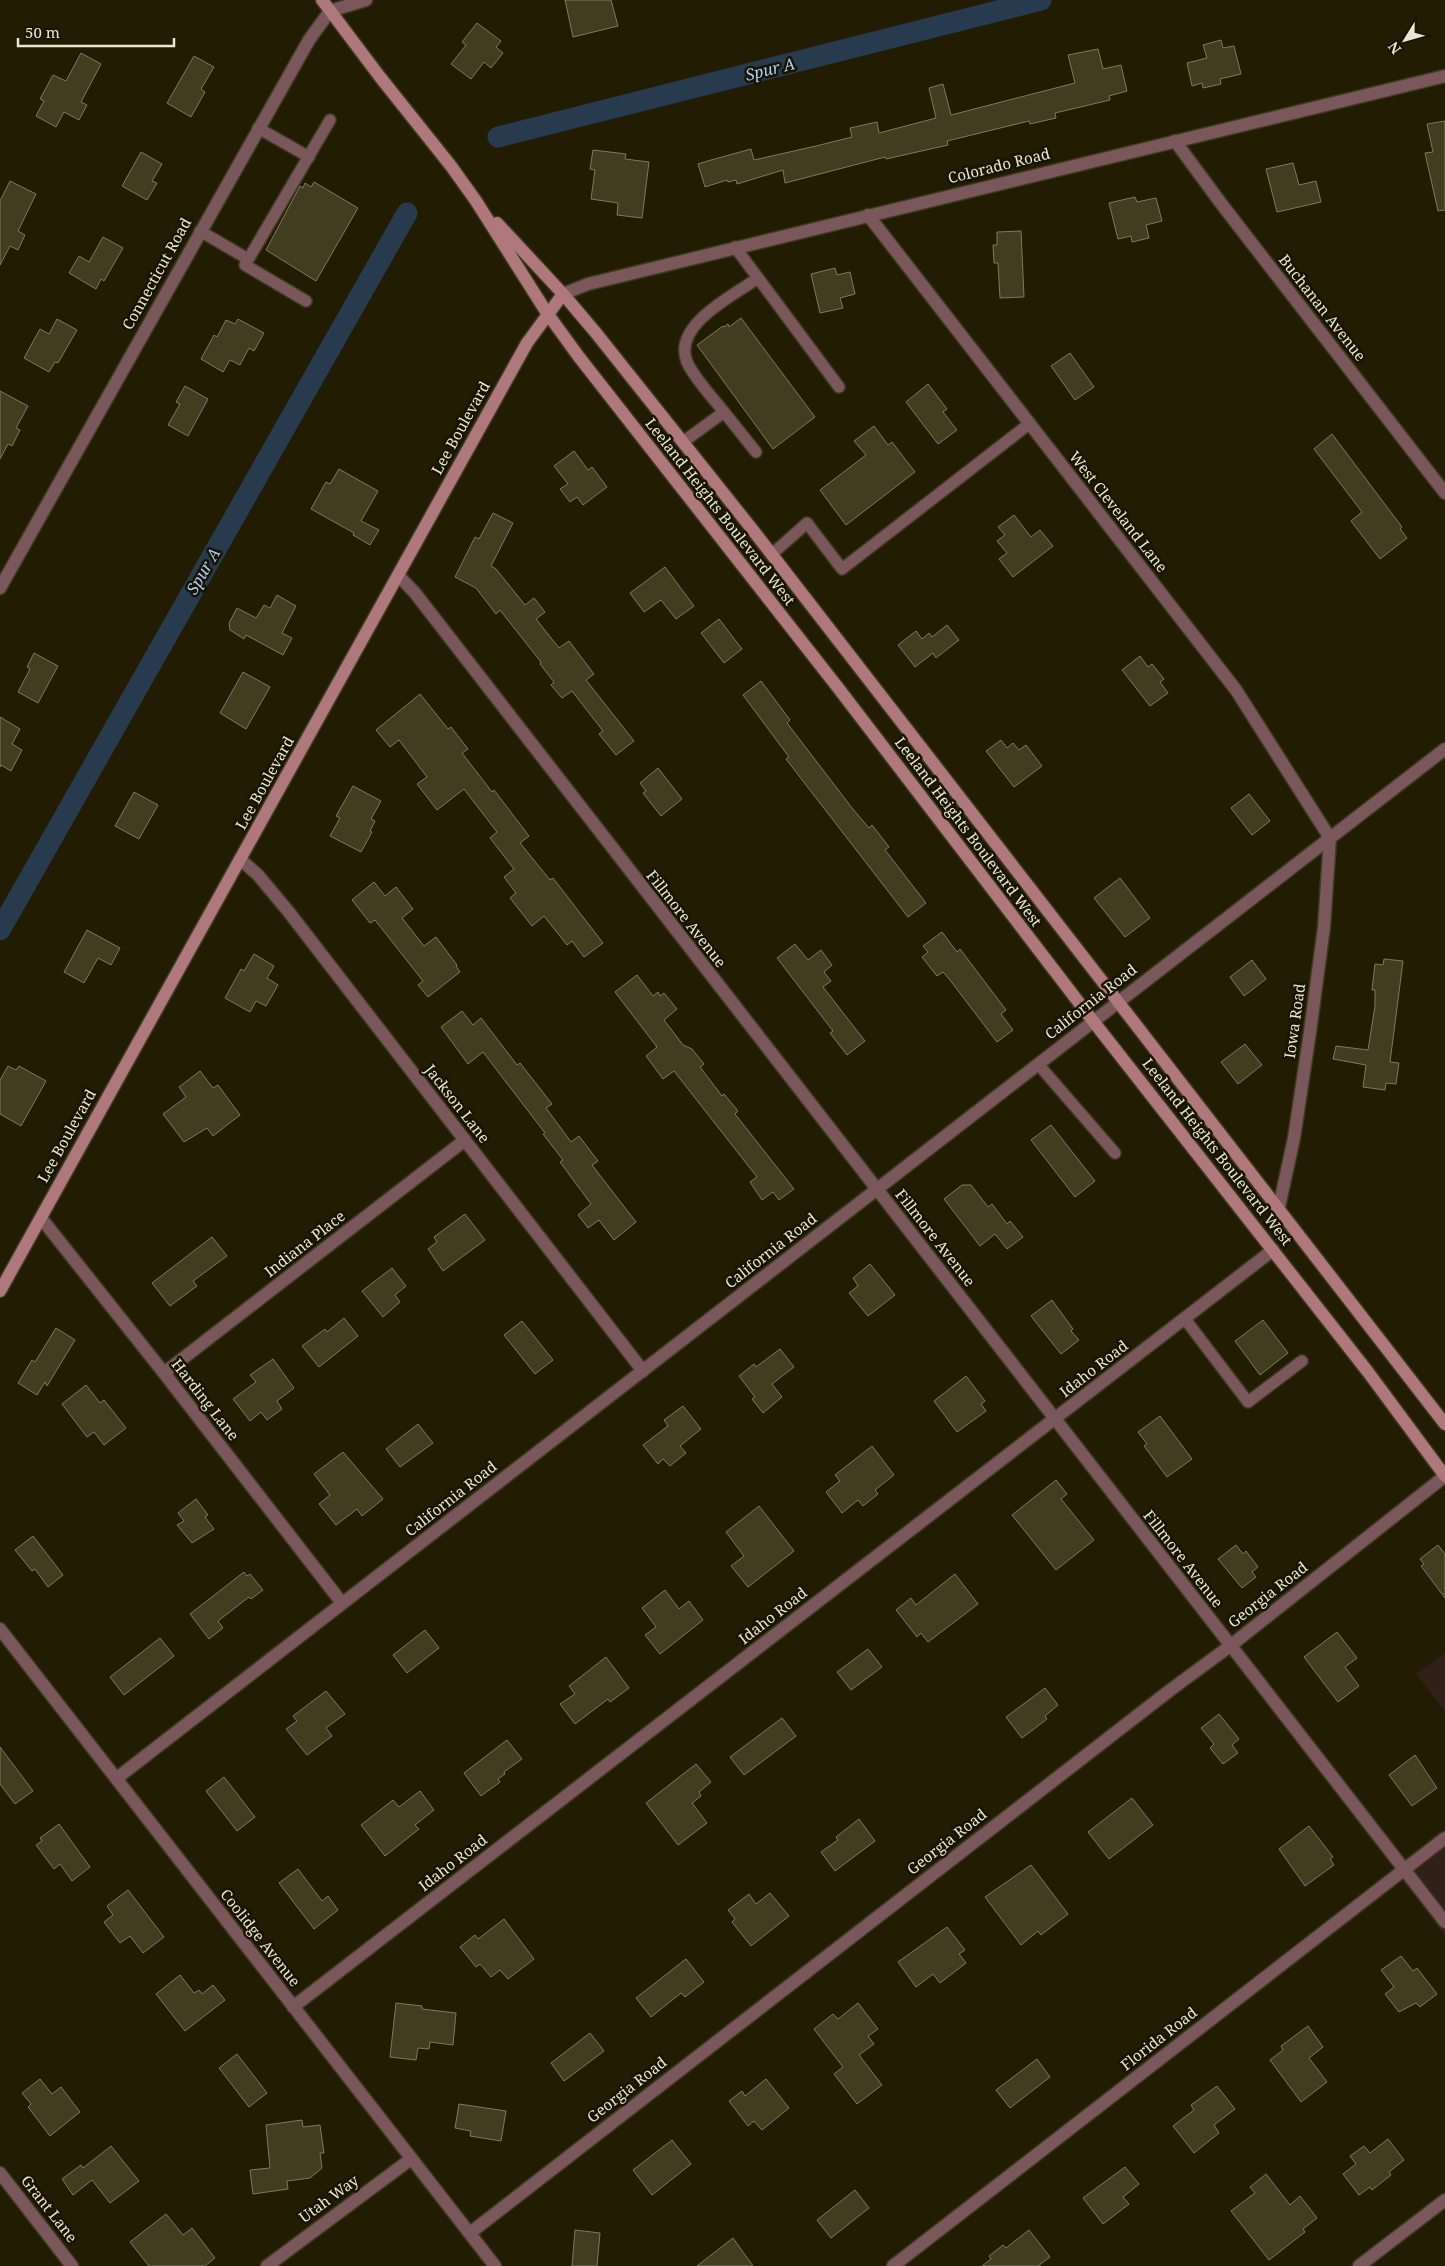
<svg xmlns="http://www.w3.org/2000/svg" width="1445" height="2266" font-family="'Noto Serif',serif">
  <style>
    .commercial { fill: #302017 }
    .lines { fill: none; stroke-linecap: round; stroke-linejoin: round }
    .canal { stroke: #273a4e; stroke-width: 21 }
    .building { fill: #423d20; stroke: #7f7a5b }
    .service-casing { stroke: #3e3920; stroke-width: 14 }
    .minor-casing { stroke: #3e3920; stroke-width: 15 }
    .secondary-casing { stroke: #3e3920; stroke-width: 15 }
    .service { stroke: #7a575a; stroke-width: 11 }
    .minor { stroke: #7a575a; stroke-width: 12 }
    .secondary { stroke: #af787c; stroke-width: 12 }
    .labels { text-anchor: middle; stroke-width: 5; stroke-linejoin: round; paint-order: stroke }
    .street-label { font-size: 15px; fill: #e8e6d5; stroke: #191400 }
    .water-label { font-size: 16px; font-style: italic; fill: #a8cefa; stroke: #191400 }
  </style>
  <rect width="100%" height="100%" fill="#221d02"/>
  <!-- commercial -->
  <g class="commercial">
    <polygon points="1445,1653 1445,1711 1416,1674"/>
    <polygon points="1445,1834 1445,1936 1395,1871"/>
  </g>
  <g class="lines">
    <!-- canal -->
    <g class="canal">
      <polyline points="498,137 1041,0"/>
      <polyline points="0,930 407,213"/>
    </g>
  </g>
  <!-- building -->
  <g class="building">
    <polygon points="565,0 611,0 618,26 573,37"/>
    <polygon points="477,23 501,41 496,47 503,53 491,68 484,62 471,79 451,64 466,45 462,42"/>
    <polygon points="1221,40 1223,48 1234,46 1241,74 1220,79 1221,84 1203,88 1202,83 1192,86 1187,63 1207,58 1203,45"/>
    <polygon points="1098,49 1103,69 1121,65 1127,91 1109,96 1110,100 1055,113 1056,118 1030,124 1029,121 947,141 948,145 886,159 885,157 785,183 783,170 737,184 736,180 728,182 727,180 705,187 698,164 711,160 751,149 754,160 816,146 852,137 850,128 877,122 879,133 936,118 929,88 943,84 951,115 1075,83 1068,55"/>
    <polygon points="81,53 101,64 81,102 87,105 79,120 64,112 56,127 36,116 44,101 40,99 53,75 66,81"/>
    <polygon points="194,56 214,67 201,89 205,92 191,117 167,103"/>
    <polygon points="1445,121 1445,210 1438,211 1425,153 1433,152 1427,124"/>
    <polygon points="593,150 626,154 625,159 649,162 642,218 617,215 618,203 591,199 595,170 590,169"/>
    <polygon points="141,152 162,164 152,181 157,183 147,200 122,186"/>
    <polygon points="1293,163 1299,185 1316,181 1321,202 1277,212 1266,169"/>
    <polygon points="10,181 36,194 18,231 25,235 18,250 10,246 0,265 0,201"/>
    <polygon points="314,182 358,208 316,281 266,250 300,186 303,188 305,183 311,187"/>
    <polygon points="1135,197 1137,202 1156,198 1162,221 1146,225 1149,238 1132,242 1131,236 1118,239 1109,203"/>
    <polygon points="1021,231 1024,297 1000,298 998,263 994,263 993,245 997,245 997,232"/>
    <polygon points="103,237 123,248 104,281 101,279 96,289 69,273 79,256 89,262"/>
    <polygon points="835,268 837,275 850,272 855,294 840,298 843,308 820,313 811,274"/>
    <polygon points="741,318 815,417 773,449 697,345 723,326 724,327 728,324 729,327"/>
    <polygon points="57,319 77,330 58,363 55,362 49,372 24,358 40,329 49,334"/>
    <polygon points="238,319 264,333 254,351 249,348 240,365 230,360 223,372 201,359 214,335 217,337 226,320 235,324"/>
    <polygon points="1070,353 1094,387 1075,400 1051,366"/>
    <polygon points="928,384 947,409 943,412 957,430 938,444 906,402"/>
    <polygon points="185,386 208,399 188,436 168,425 180,404 176,402"/>
    <polygon points="0,391 28,406 16,428 20,430 12,446 8,444 0,459"/>
    <polygon points="874,426 888,445 892,442 915,472 846,525 820,490 866,455 854,441"/>
    <polygon points="1332,434 1402,527 1400,529 1407,538 1380,559 1351,521 1362,512 1314,449"/>
    <polygon points="574,451 588,470 592,467 607,487 583,505 577,497 570,502 560,489 568,484 554,466"/>
    <polygon points="339,469 378,491 361,521 379,530 370,545 353,535 354,533 311,509 326,482 330,484"/>
    <polygon points="493,513 513,523 491,566 496,569 525,605 534,598 545,612 536,619 559,648 569,641 594,674 586,680 634,741 616,755 599,734 603,731 572,691 562,698 551,685 554,682 540,664 541,662 500,610 496,614 476,588 455,577 475,537 479,539"/>
    <polygon points="1014,515 1031,537 1040,530 1053,546 1013,577 999,559 1007,553 997,541 1005,535 998,527"/>
    <polygon points="665,567 694,606 676,619 661,600 644,612 630,593"/>
    <polygon points="277,595 296,606 282,633 292,638 283,655 246,635 244,639 230,630 229,623 237,608 256,618 264,605 270,608"/>
    <polygon points="719,619 742,649 724,663 701,633"/>
    <polygon points="947,625 959,640 936,658 933,653 915,667 898,645 916,631 922,639 929,633 932,637"/>
    <polygon points="34,653 58,666 38,703 18,692 30,669 27,667"/>
    <polygon points="1140,656 1148,667 1152,664 1164,679 1160,682 1168,693 1150,706 1122,670"/>
    <polygon points="243,672 270,687 246,729 220,713"/>
    <polygon points="761,681 790,720 787,723 852,808 869,828 872,825 889,847 885,850 926,903 908,917 786,759 789,757 743,695"/>
    <polygon points="420,694 448,729 451,727 468,749 462,753 492,792 494,790 529,836 520,843 550,880 553,878 603,943 584,957 572,941 567,945 544,916 532,926 510,898 516,893 504,877 514,869 490,838 497,832 464,789 437,810 417,784 427,777 399,740 390,747 376,730"/>
    <polygon points="0,717 20,729 12,744 22,750 11,771 1,765 0,767"/>
    <polygon points="1001,740 1007,748 1013,743 1019,750 1026,745 1042,766 1014,787 986,751"/>
    <polygon points="658,768 682,799 661,816 643,793 646,791 640,783"/>
    <polygon points="353,786 381,801 371,819 375,821 370,831 372,832 361,852 330,836 340,818 336,816"/>
    <polygon points="134,792 158,805 139,839 115,826"/>
    <polygon points="1249,794 1270,821 1252,835 1231,808"/>
    <polygon points="1120,878 1150,918 1125,937 1094,898"/>
    <polygon points="374,882 385,896 396,887 413,909 402,918 424,946 436,937 457,965 456,966 460,972 428,997 418,985 423,981 375,920 370,923 352,900"/>
    <polygon points="87,930 120,948 111,965 98,958 84,983 64,972"/>
    <polygon points="942,932 957,952 960,949 1006,1010 1001,1014 1013,1030 997,1042 950,980 943,972 937,976 922,957 928,952 923,946"/>
    <polygon points="795,944 808,960 821,950 832,965 824,972 831,981 823,987 865,1041 847,1055 830,1033 833,1031 777,958"/>
    <polygon points="254,954 274,966 267,978 278,985 266,1006 256,1001 250,1012 225,998 241,969 244,971"/>
    <polygon points="1384,959 1403,961 1390,1062 1399,1063 1396,1084 1386,1083 1385,1090 1363,1087 1366,1065 1333,1059 1336,1046 1368,1050 1375,1006 1375,990 1372,990 1375,964 1383,965"/>
    <polygon points="1252,960 1266,979 1244,996 1230,977"/>
    <polygon points="637,975 653,996 658,992 660,996 664,993 677,1009 664,1020 683,1045 692,1049 704,1064 700,1067 722,1096 724,1094 738,1111 735,1114 794,1189 779,1200 773,1192 762,1200 750,1182 757,1177 674,1071 663,1079 646,1056 657,1047 615,992"/>
    <polygon points="462,1011 473,1025 481,1018 517,1065 520,1063 552,1104 546,1108 571,1142 579,1136 598,1161 592,1165 636,1222 614,1240 599,1220 588,1228 578,1215 591,1204 560,1162 563,1160 543,1134 545,1133 483,1052 468,1064 441,1027"/>
    <polygon points="1245,1044 1262,1065 1238,1084 1221,1062"/>
    <polygon points="8,1066 16,1070 19,1066 46,1081 21,1126 0,1114 0,1080"/>
    <polygon points="200,1071 213,1088 218,1085 240,1115 213,1136 207,1128 184,1142 163,1114 186,1097 179,1087"/>
    <polygon points="1051,1125 1095,1181 1075,1197 1031,1140"/>
    <polygon points="962,1185 971,1185 988,1207 992,1204 1007,1224 1010,1221 1023,1237 1007,1249 995,1234 980,1246 944,1199"/>
    <polygon points="465,1214 485,1240 443,1271 428,1249 437,1242 434,1237"/>
    <polygon points="212,1237 227,1256 193,1281 197,1286 170,1306 152,1283"/>
    <polygon points="870,1264 895,1295 868,1316 849,1293 858,1286 853,1278"/>
    <polygon points="392,1268 406,1286 395,1295 400,1302 383,1317 362,1291"/>
    <polygon points="1052,1300 1073,1329 1071,1331 1079,1340 1061,1354 1031,1316"/>
    <polygon points="344,1318 358,1336 319,1367 302,1346 325,1329 327,1332"/>
    <polygon points="1263,1320 1288,1353 1260,1375 1235,1341"/>
    <polygon points="522,1321 553,1360 535,1374 504,1335"/>
    <polygon points="56,1328 75,1340 47,1386 45,1382 37,1395 18,1383 32,1360 35,1362"/>
    <polygon points="780,1349 794,1367 772,1384 782,1397 763,1413 752,1399 755,1397 739,1376 754,1364 756,1367"/>
    <polygon points="273,1359 294,1388 277,1401 282,1409 267,1420 261,1412 250,1421 233,1399 256,1382 250,1375"/>
    <polygon points="966,1376 985,1401 981,1404 986,1411 957,1432 934,1401"/>
    <polygon points="86,1385 100,1403 104,1400 126,1428 104,1445 94,1432 87,1437 62,1404"/>
    <polygon points="683,1406 701,1429 680,1446 686,1453 670,1466 663,1459 658,1464 643,1445 668,1426 664,1420"/>
    <polygon points="1160,1416 1192,1459 1167,1477 1144,1446 1147,1444 1138,1432"/>
    <polygon points="418,1424 433,1443 400,1467 386,1449"/>
    <polygon points="872,1446 894,1475 875,1490 878,1494 863,1506 858,1500 842,1513 826,1492 840,1481 835,1475"/>
    <polygon points="343,1452 383,1499 362,1516 357,1509 336,1525 319,1504 330,1495 314,1474"/>
    <polygon points="1056,1480 1067,1494 1061,1499 1094,1540 1056,1570 1012,1515"/>
    <polygon points="196,1499 208,1515 205,1517 214,1529 192,1543 177,1525 184,1521 178,1513"/>
    <polygon points="759,1506 794,1551 748,1587 731,1566 744,1556 726,1532"/>
    <polygon points="33,1536 63,1575 48,1587 35,1569 32,1571 15,1550"/>
    <polygon points="1236,1545 1243,1554 1246,1551 1258,1567 1252,1572 1256,1577 1242,1588 1218,1559"/>
    <polygon points="1438,1545 1445,1554 1445,1598 1421,1566 1424,1564 1420,1559"/>
    <polygon points="244,1572 247,1576 250,1574 263,1590 251,1599 249,1597 218,1621 223,1628 209,1639 190,1614"/>
    <polygon points="955,1574 978,1604 928,1642 921,1633 917,1637 896,1610 911,1598 916,1605"/>
    <polygon points="665,1590 679,1609 689,1601 703,1620 660,1654 645,1635 656,1627 642,1608"/>
    <polygon points="425,1630 439,1648 407,1673 393,1655"/>
    <polygon points="1337,1632 1357,1658 1345,1667 1359,1686 1338,1702 1304,1657"/>
    <polygon points="160,1638 174,1656 124,1695 110,1677"/>
    <polygon points="868,1649 882,1667 851,1690 837,1672"/>
    <polygon points="606,1657 629,1688 610,1702 608,1699 575,1724 560,1704 575,1694 569,1686"/>
    <polygon points="1045,1688 1058,1705 1045,1716 1047,1719 1022,1738 1006,1717"/>
    <polygon points="326,1691 345,1714 326,1728 332,1736 307,1755 286,1729 297,1721 293,1716"/>
    <polygon points="1219,1714 1239,1739 1232,1745 1238,1753 1223,1764 1210,1748 1214,1744 1201,1728"/>
    <polygon points="782,1718 796,1736 744,1775 730,1757"/>
    <polygon points="507,1740 522,1759 504,1772 505,1774 498,1779 500,1782 481,1796 464,1773"/>
    <polygon points="0,1747 33,1791 15,1804 0,1784"/>
    <polygon points="1415,1755 1437,1788 1412,1806 1389,1775"/>
    <polygon points="696,1764 711,1782 699,1792 701,1796 692,1803 707,1823 678,1845 646,1803"/>
    <polygon points="224,1777 255,1817 237,1831 206,1791"/>
    <polygon points="420,1791 434,1810 415,1825 419,1829 385,1856 361,1825 393,1800 399,1807"/>
    <polygon points="1132,1798 1153,1825 1109,1859 1088,1832"/>
    <polygon points="859,1819 875,1841 835,1871 821,1852 838,1840 836,1837"/>
    <polygon points="59,1824 90,1867 72,1881 60,1864 54,1869 36,1845 42,1841 40,1838"/>
    <polygon points="1309,1826 1333,1857 1330,1859 1334,1865 1305,1886 1279,1849"/>
    <polygon points="1031,1865 1068,1914 1041,1935 1038,1931 1021,1945 985,1897"/>
    <polygon points="298,1869 322,1901 328,1896 338,1910 314,1929 279,1883"/>
    <polygon points="128,1890 164,1937 143,1953 130,1936 120,1943 104,1922 113,1915 107,1906"/>
    <polygon points="770,1893 789,1916 751,1946 732,1922 735,1919 728,1910 749,1894 756,1904"/>
    <polygon points="504,1919 534,1959 508,1979 500,1970 491,1977 480,1964 476,1967 460,1947 475,1935 478,1939"/>
    <polygon points="947,1927 965,1950 959,1954 966,1963 940,1983 933,1974 916,1987 898,1962"/>
    <polygon points="1401,1956 1413,1971 1417,1968 1437,1994 1420,2007 1416,2003 1399,2012 1385,1994 1394,1987 1381,1970"/>
    <polygon points="686,1959 704,1982 685,1997 681,1993 651,2017 636,1998"/>
    <polygon points="180,1975 194,1993 199,1990 202,1994 213,1985 225,2000 185,2031 156,1994"/>
    <polygon points="396,2003 422,2006 422,2009 456,2013 453,2045 430,2042 429,2049 418,2048 416,2060 390,2057"/>
    <polygon points="858,2003 878,2029 868,2036 874,2044 859,2055 882,2085 857,2104 834,2074 843,2067 814,2029 833,2014 838,2019"/>
    <polygon points="1308,2026 1323,2047 1309,2058 1327,2082 1301,2102 1270,2060 1283,2050 1281,2046"/>
    <polygon points="590,2033 604,2051 564,2081 551,2063"/>
    <polygon points="237,2054 267,2093 249,2107 219,2068"/>
    <polygon points="1037,2059 1050,2077 1010,2108 996,2090"/>
    <polygon points="40,2079 52,2094 61,2087 80,2112 50,2136 28,2107 31,2104 22,2093"/>
    <polygon points="766,2079 789,2108 762,2130 754,2121 748,2126 729,2101 742,2091 745,2096"/>
    <polygon points="1217,2086 1235,2109 1214,2125 1219,2133 1194,2153 1173,2126 1194,2110 1191,2105"/>
    <polygon points="459,2104 506,2111 501,2141 470,2136 471,2131 455,2128"/>
    <polygon points="302,2120 303,2127 320,2125 324,2153 320,2153 322,2168 310,2178 287,2181 288,2189 253,2194 250,2170 270,2168 266,2125"/>
    <polygon points="1388,2139 1404,2160 1389,2172 1391,2175 1372,2190 1370,2187 1359,2195 1343,2174 1356,2164 1350,2156 1364,2146 1370,2153"/>
    <polygon points="672,2140 691,2164 652,2195 633,2170"/>
    <polygon points="111,2146 139,2181 110,2203 92,2180 73,2195 62,2179 81,2165 83,2168"/>
    <polygon points="1125,2167 1139,2184 1123,2197 1129,2204 1103,2224 1083,2198"/>
    <polygon points="1266,2174 1290,2205 1300,2196 1317,2218 1303,2229 1305,2232 1269,2260 1231,2211 1255,2193 1250,2187"/>
    <polygon points="855,2190 869,2208 831,2238 817,2220"/>
    <polygon points="166,2214 183,2235 192,2228 215,2258 205,2266 149,2266 130,2242"/>
    <polygon points="575,2230 600,2233 597,2266 572,2266"/>
    <polygon points="1029,2230 1050,2257 1038,2266 982,2266 991,2259 989,2256 1003,2245 1006,2248"/>
    <polygon points="733,2238 753,2266 697,2266"/>
  </g>
  <g class="lines">
    <!-- service casing -->
    <g class="service-casing">
      <g id="service">
        <polyline points="258,128 309,157"/>
        <polyline points="200,231 248,259"/>
        <polyline points="735,247 839,387"/>
        <polyline points="306,301 245,265 330,120"/>
        <polyline points="724,412 756,452"/>
        <path d="M683 442 724 412C713 398 694 378 687 362 672 325 733 296 758 278"/>
        <polyline points="772,554 807,523 842,569 1029,424"/>
        <polyline points="1038,1064 1115,1153"/>
        <polyline points="1185,1319 1248,1402 1302,1361"/>
      </g>
    </g>
    <!-- minor casing -->
    <g class="minor-casing">
      <g id="minor">
        <polyline points="1175,141 1223,206 1445,493"/>
        <polyline points="868,215 1236,690 1330,838 1324,927 1310,1032 1294,1138 1279,1207"/>
        <polyline points="563,294 588,284 1445,76"/>
        <polyline points="398,575 415,593 1445,1922"/>
        <polyline points="0,588 309,40 330,11 366,0"/>
        <polyline points="241,860 258,875 288,911 643,1371"/>
        <polyline points="41,1218 164,1373 342,1603"/>
        <polyline points="164,1373 465,1140"/>
        <polyline points="0,1629 495,2266"/>
        <polyline points="117,1778 1445,749"/>
        <polyline points="293,2007 1273,1250"/>
        <polyline points="0,2173 72,2266"/>
        <polyline points="470,2233 1169,1691 1230,1646 1445,1476"/>
        <polyline points="267,2266 411,2159"/>
        <polyline points="893,2266 1445,1838"/>
        <polyline points="1359,2266 1445,2200"/>
      </g>
    </g>
    <!-- secondary casing -->
    <g class="secondary-casing">
      <g id="secondary">
        <polyline points="322,0 380,77 451,166 476,201 547,313 579,357 839,689 1093,1021 1368,1372 1445,1476"/>
        <polyline points="497,223 563,294 596,333 752,529 1445,1424"/>
        <polyline points="0,1291 527,343 563,294"/>
      </g>
    </g>
    <!-- service -->
    <use href="#service" class="service"/>
    <!-- minor -->
    <use href="#minor" class="minor"/>
    <!-- secondary -->
    <use href="#secondary" class="secondary"/>
  </g>
  <g class="labels">
    <!-- street labels -->
    <g class="street-label">
      <text transform="translate(999 166) rotate(-14)" y="5">Colorado Road</text>
      <text transform="translate(157 274) rotate(-61)" y="5">Connecticut Road</text>
      <text transform="translate(1322 308) rotate(52)" y="5">Buchanan Avenue</text>
      <text transform="translate(461 428) rotate(-61)" y="5">Lee Boulevard</text>
      <text transform="translate(720 512) rotate(52)" y="5">Leeland Heights Boulevard West</text>
      <text transform="translate(1118 512) rotate(52)" y="5">West Cleveland Lane</text>
      <text transform="translate(265 783) rotate(-61)" y="5">Lee Boulevard</text>
      <text transform="translate(968 832) rotate(53)" y="5">Leeland Heights Boulevard West</text>
      <text transform="translate(686 919) rotate(52)" y="5">Fillmore Avenue</text>
      <text transform="translate(1091 1002) rotate(-38)" y="5">California Road</text>
      <text transform="translate(1295 1021) rotate(-82)" y="5">Iowa Road</text>
      <text transform="translate(457 1104) rotate(52)" y="5">Jackson Lane</text>
      <text transform="translate(67 1136) rotate(-61)" y="5">Lee Boulevard</text>
      <text transform="translate(1217 1152) rotate(52)" y="5">Leeland Heights Boulevard West</text>
      <text transform="translate(935 1238) rotate(52)" y="5">Fillmore Avenue</text>
      <text transform="translate(305 1244) rotate(-38)" y="5">Indiana Place</text>
      <text transform="translate(771 1251) rotate(-38)" y="5">California Road</text>
      <text transform="translate(1094 1369) rotate(-38)" y="5">Idaho Road</text>
      <text transform="translate(205 1400) rotate(52)" y="5">Harding Lane</text>
      <text transform="translate(451 1499) rotate(-38)" y="5">California Road</text>
      <text transform="translate(1183 1559) rotate(52)" y="5">Fillmore Avenue</text>
      <text transform="translate(1268 1595) rotate(-38)" y="5">Georgia Road</text>
      <text transform="translate(773 1616) rotate(-38)" y="5">Idaho Road</text>
      <text transform="translate(947 1842) rotate(-38)" y="5">Georgia Road</text>
      <text transform="translate(453 1863) rotate(-38)" y="5">Idaho Road</text>
      <text transform="translate(260 1938) rotate(52)" y="5">Coolidge Avenue</text>
      <text transform="translate(1159 2039) rotate(-38)" y="5">Florida Road</text>
      <text transform="translate(627 2090) rotate(-38)" y="5">Georgia Road</text>
      <text transform="translate(329 2199) rotate(-36)" y="5">Utah Way</text>
      <text transform="translate(49 2209) rotate(52)" y="5">Grant Lane</text>
    </g>
    <!-- water labels -->
    <g class="water-label">
      <text transform="translate(770 69) rotate(-14)" y="6">Spur A</text>
      <text transform="translate(203 571) rotate(-60)" y="6">Spur A</text>
    </g>
  </g>
  <!-- north arrow -->
  <g transform="translate(1405 40) rotate(233)" stroke="#191400" stroke-width="4" paint-order="stroke">
  <path d="M0-4L9 19L0 12L-9 19Z" fill="#e8e6d5"/>
  <text y="-8" font-size="14" font-weight="bold" text-anchor="middle" fill="#e8e6d5">N</text>
  </g>
  <!-- scale -->
  <path d="M18 38v8h156v-8" fill="none" stroke="#e8e6d5" stroke-width="2.5"/>
  <text x="25" y="38" font-size="15" fill="#e8e6d5" stroke="#191400" stroke-width="4" paint-order="stroke">50 m</text>
</svg>
